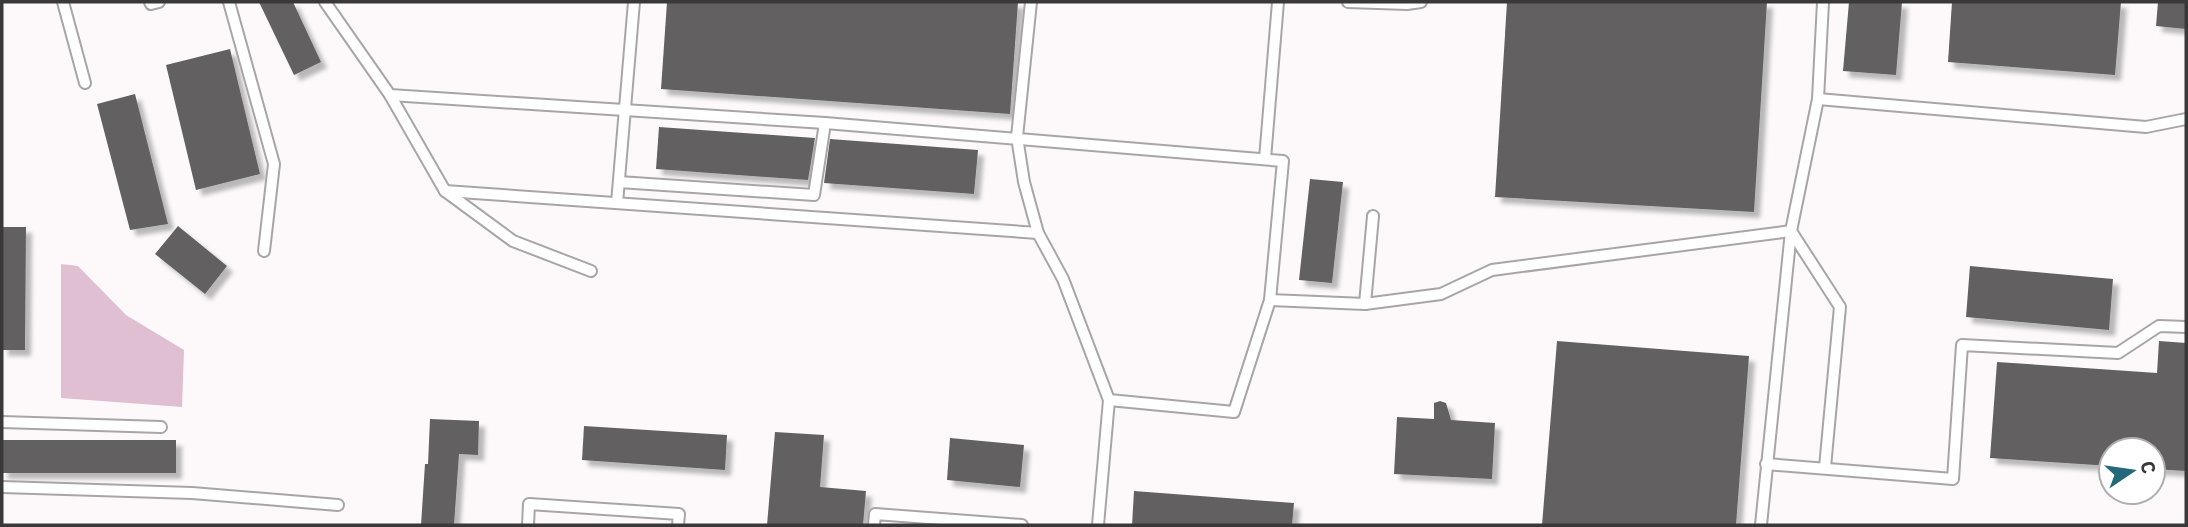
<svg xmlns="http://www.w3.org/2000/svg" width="2188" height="527" font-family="'IBM Plex Sans',sans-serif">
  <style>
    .green { fill: #dfbfd1 }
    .building { fill: #646062; filter: url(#shadow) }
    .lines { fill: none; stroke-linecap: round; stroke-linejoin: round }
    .lane-casing { stroke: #a9a5a7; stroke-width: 14 }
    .lane { stroke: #fff; stroke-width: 10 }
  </style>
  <defs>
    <filter id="shadow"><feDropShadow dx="6" dy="6" stdDeviation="2" flood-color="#0004"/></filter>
  </defs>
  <rect width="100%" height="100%" fill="#fdf9fb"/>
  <!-- green -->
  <polygon class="green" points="61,264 78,266 126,315 184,350 182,407 61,398"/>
  <!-- building -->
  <g class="building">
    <polygon points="259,2 293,2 321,62 294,75"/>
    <polygon points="667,2 1018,2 1010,114 661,89"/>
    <polygon points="1507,2 1767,2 1754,212 1495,197"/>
    <polygon points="1849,2 1902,2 1896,75 1843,71"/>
    <polygon points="1952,2 2121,2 2115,75 1948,62"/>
    <polygon points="2158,2 2186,2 2186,29 2156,26"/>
    <polygon points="230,49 260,174 196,190 166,65"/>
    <polygon points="135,94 168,224 130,230 97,104"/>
    <polygon points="659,127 815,138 808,180 656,169"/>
    <polygon points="830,139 978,150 974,194 824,183"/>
    <polygon points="1310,179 1343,182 1332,283 1299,280"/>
    <polygon points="178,226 227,266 205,294 155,254"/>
    <polygon points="2,227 26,227 25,350 2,350"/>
    <polygon points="1970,266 2113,279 2109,330 1966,317"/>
    <polygon points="1557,341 1749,356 1736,525 1542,525"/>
    <polygon points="2159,341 2186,343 2186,471 2153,469 2153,450 2111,450 2111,466 1990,458 1997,362 2157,373"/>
    <polygon points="1440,401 1446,403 1451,420 1495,423 1492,479 1394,474 1397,417 1434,419 1434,403"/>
    <polygon points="430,419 479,421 478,455 459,454 454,525 421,525 425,464 428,464"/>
    <polygon points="584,426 727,435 725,470 582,460"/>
    <polygon points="775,432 824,435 820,487 866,491 863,525 767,525"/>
    <polygon points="950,438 1024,445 1020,487 947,480"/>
    <rect x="2" y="440" width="174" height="33"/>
    <polygon points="1134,491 1294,503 1292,525 1132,525"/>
  </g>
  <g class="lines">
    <!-- lane casing -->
    <g class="lane-casing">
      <g id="lane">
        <polyline points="63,2 85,83"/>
        <polyline points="150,2 151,4 159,2"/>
        <polyline points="229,2 274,164 264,251"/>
        <polyline points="325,2 390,95 825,123 1283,161 1270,300 1234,412 1109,400 1098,525"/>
        <polyline points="1031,2 1017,137 1024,182 1038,233 1063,279 1109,400"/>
        <polyline points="1348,2 1407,4 1421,2"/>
        <polyline points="390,95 445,191 513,241 591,271"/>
        <polyline points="1818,99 2146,127 2186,119"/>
        <polyline points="1265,159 1278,2"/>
        <polyline points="619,182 814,195 825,123"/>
        <polyline points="445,191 1038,233"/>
        <polyline points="617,203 634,2"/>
        <polyline points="1270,300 1365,304 1441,294 1492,270 1791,231 1840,307 1825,467"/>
        <polyline points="1365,304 1373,216"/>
        <polyline points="2,422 161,427"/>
        <polyline points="1766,464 1953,479 1962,345 2118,353 2159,326 2186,327"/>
        <polyline points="2,487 192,493 338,505"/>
        <polyline points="528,525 529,504 679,514 678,525"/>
        <polyline points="874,525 875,514 1022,525"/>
        <polyline points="1761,525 1791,231 1818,99 1823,2"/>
      </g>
    </g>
    <!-- lane -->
    <use href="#lane" class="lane"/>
  </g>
  <!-- border -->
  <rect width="2188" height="527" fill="none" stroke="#3a3839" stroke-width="7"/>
  <!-- north arrow -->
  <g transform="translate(2132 471) rotate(77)"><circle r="33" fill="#ffffff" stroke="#b0afb0" stroke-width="2"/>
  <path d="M0-5L12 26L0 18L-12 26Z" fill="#24697a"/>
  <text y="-10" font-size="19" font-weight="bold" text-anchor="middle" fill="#3a3839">С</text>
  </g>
</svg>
